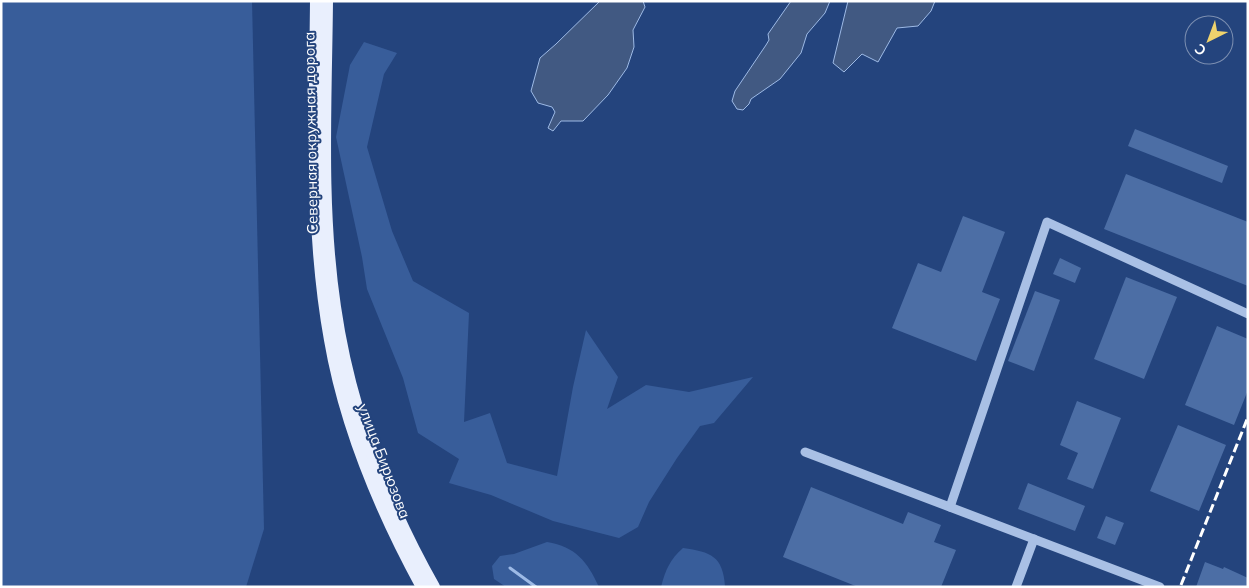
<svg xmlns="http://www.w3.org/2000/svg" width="1249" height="588" font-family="Mulish,sans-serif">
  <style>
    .green { fill: #385d9a }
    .water { fill: #415982; stroke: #9dbae6 }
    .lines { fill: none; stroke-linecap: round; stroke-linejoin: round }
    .stream { stroke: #9dbae6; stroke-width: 3 }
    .building { fill: #4c6ea5 }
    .minor { stroke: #a9c0e5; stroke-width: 9 }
    .major { stroke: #e9effd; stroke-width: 12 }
    .rail { stroke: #fff; stroke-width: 3; stroke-dasharray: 9 4; stroke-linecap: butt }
    .labels { text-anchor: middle; stroke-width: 4; stroke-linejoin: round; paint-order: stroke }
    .street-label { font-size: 15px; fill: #fff; stroke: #24447d }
  </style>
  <rect width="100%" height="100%" fill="#24447d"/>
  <!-- green -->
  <g class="green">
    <polygon points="1,1 252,1 264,529 246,587 1,587"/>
    <polygon points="364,42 397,53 384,74 367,147 392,231 413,281 469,313 464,422 490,413 507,463 557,476 573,387 586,330 618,377 607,409 646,385 689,392 753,377 714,423 700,426 677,458 649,502 638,527 619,538 553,521 491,495 449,483 459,459 418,433 403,378 367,289 362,257 336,137 350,65"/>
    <path d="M547 542C576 547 587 561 599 587H506L494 579 492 566 500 556 514 554Z"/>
    <path d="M683 548C711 552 723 556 725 587H661C665 571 670 559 683 548Z"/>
  </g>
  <!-- water -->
  <g class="water">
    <polygon points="600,1 643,1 645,7 633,30 634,47 627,68 608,95 583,121 561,121 553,131 548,128 555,112 552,107 538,103 531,91 540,58 556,44"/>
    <polygon points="791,1 830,1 825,13 807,34 801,53 780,79 751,99 749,104 743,110 737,109 732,101 735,91 766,45 769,40 768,34"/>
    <polygon points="848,1 935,1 931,11 918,26 897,28 878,62 862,54 844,72 833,63"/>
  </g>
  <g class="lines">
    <!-- stream -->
    <polyline class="stream" points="510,568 536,587"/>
  </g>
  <!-- building -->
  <g class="building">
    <polygon points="1135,129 1228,166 1222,183 1128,146"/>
    <polygon points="1126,174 1248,222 1248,286 1104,229"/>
    <polygon points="963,216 1005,232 982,292 1000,299 976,361 892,328 918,263 941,272"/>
    <polygon points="1060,258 1081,268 1075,283 1053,274"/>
    <polygon points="1126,277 1177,297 1144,379 1094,359"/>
    <polygon points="1035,291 1060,300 1034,371 1008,361"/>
    <polygon points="1217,326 1248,339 1248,390 1234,425 1185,405"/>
    <polygon points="1077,401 1121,418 1093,489 1067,479 1078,453 1060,445"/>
    <polygon points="1178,425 1226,445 1199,511 1150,491"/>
    <polygon points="1028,483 1085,506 1075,531 1018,509"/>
    <polygon points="811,487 903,524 908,512 941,525 934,542 956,550 941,587 858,587 783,557"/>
    <polygon points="1106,516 1124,523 1115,545 1097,538"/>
    <polygon points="1205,562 1223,569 1224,567 1248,578 1248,587 1196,587"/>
  </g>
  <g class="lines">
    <!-- minor -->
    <g class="minor">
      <polyline points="805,452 1160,587"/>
      <polyline points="950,507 1047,222 1248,314"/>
      <polyline points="1016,587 1034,539"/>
    </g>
    <!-- major -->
    <g class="major">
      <path d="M316 1C315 114 310 229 330 340 345 427 380 510 422 587"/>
      <path d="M327 1C326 103 320 206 335 307 349 405 385 500 434 587"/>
    </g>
    <!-- rail -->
    <polyline class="rail" points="1181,585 1248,417"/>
  </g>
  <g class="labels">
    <!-- street labels -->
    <g class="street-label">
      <text transform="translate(311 133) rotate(-91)" y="5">Северная окружная дорога</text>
      <text transform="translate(384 461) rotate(69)" y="5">улица Бирюзова</text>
    </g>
  </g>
  <!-- border -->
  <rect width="1249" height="588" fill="none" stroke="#ffffff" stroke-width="5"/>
  <!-- north arrow -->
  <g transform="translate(1209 40) rotate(222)"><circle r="24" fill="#24447d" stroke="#7c8fb1"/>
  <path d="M0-4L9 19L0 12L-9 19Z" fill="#efd36d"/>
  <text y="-8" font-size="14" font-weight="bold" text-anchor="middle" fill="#ffffff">С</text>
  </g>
</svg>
